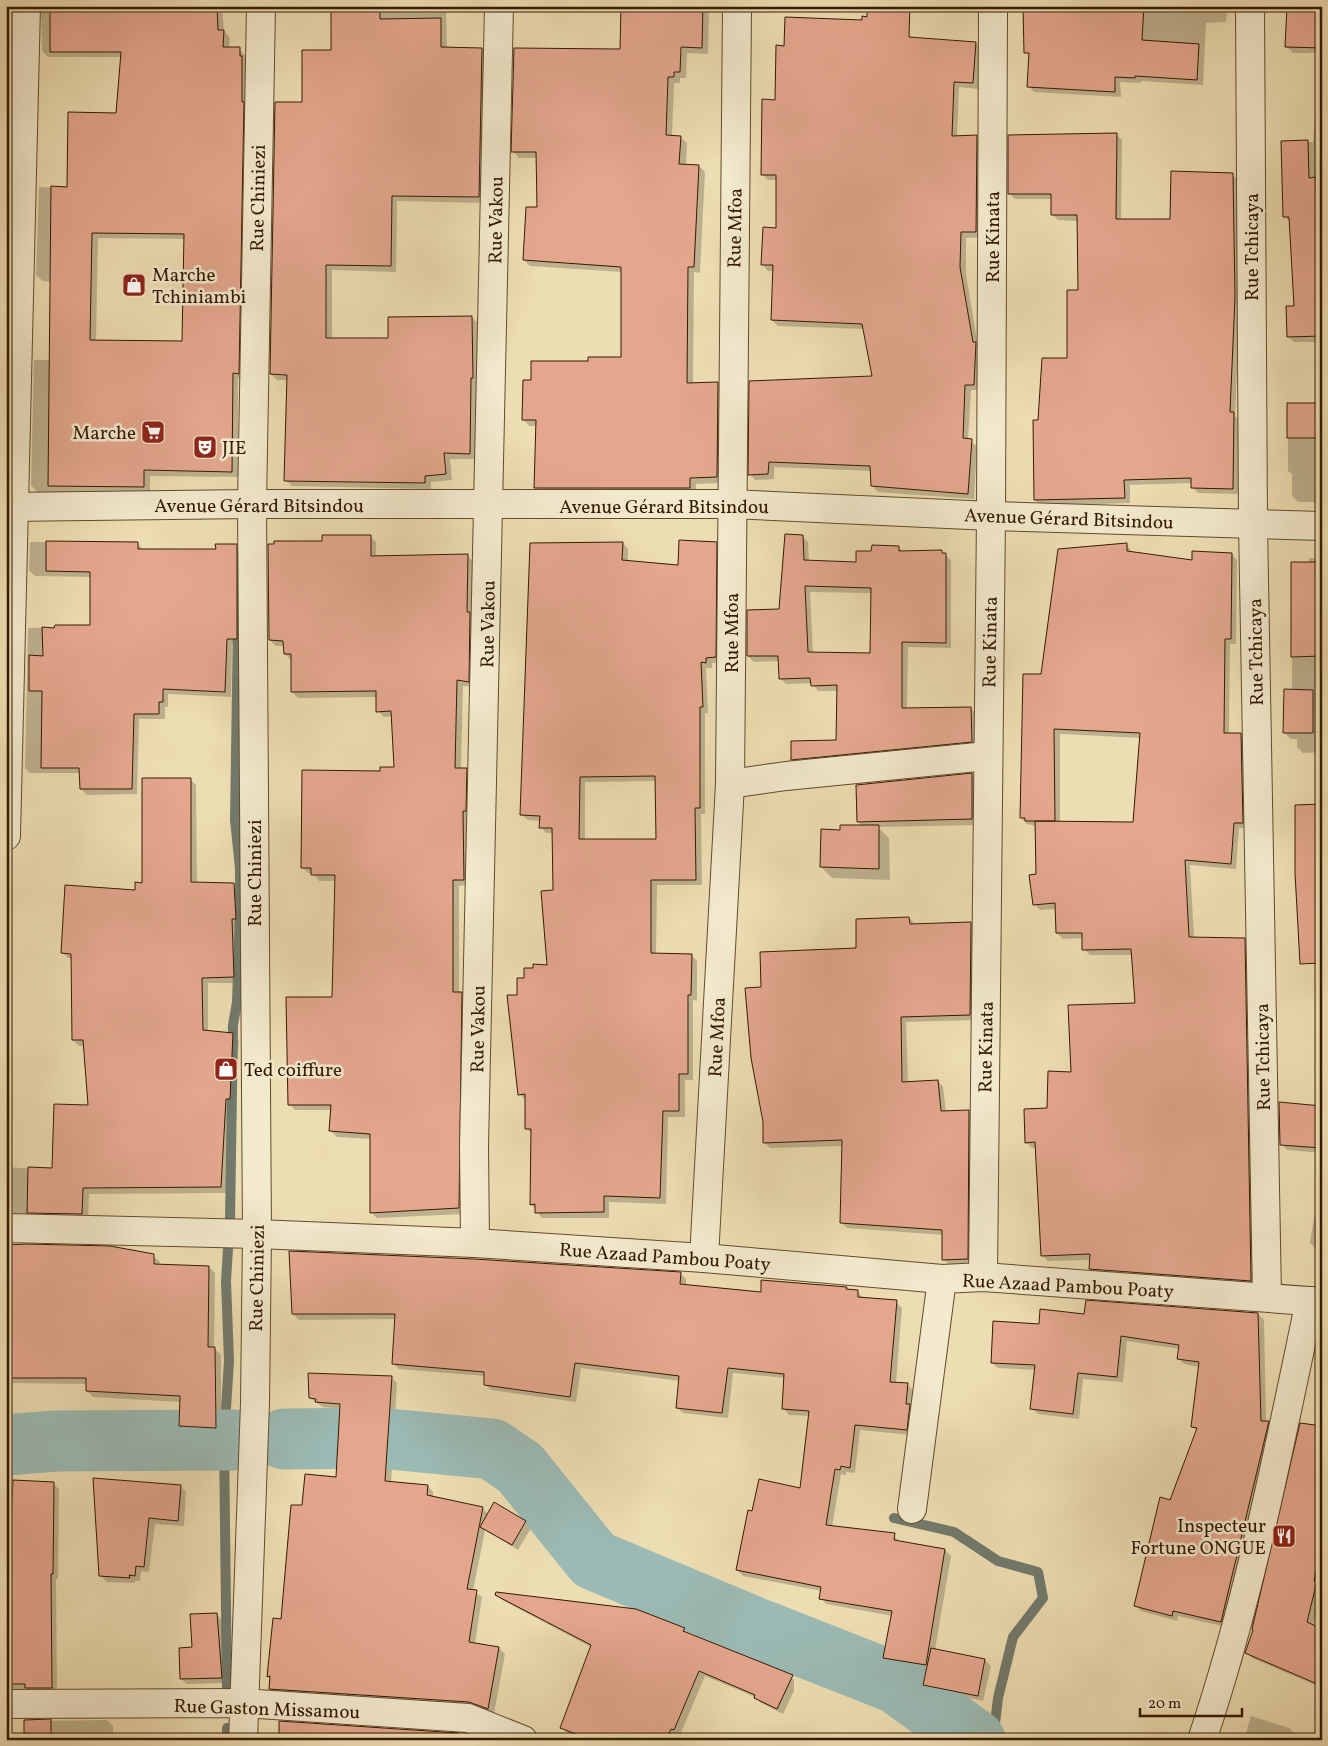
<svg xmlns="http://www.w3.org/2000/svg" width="1328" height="1746" font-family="Vollkorn,serif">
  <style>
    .shadow { fill: #0003; fill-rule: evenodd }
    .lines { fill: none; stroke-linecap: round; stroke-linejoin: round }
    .stream { stroke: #727a6c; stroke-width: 10 }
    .river { stroke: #9bbab4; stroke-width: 61 }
    .building { fill: #e4a78e; stroke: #341a00; fill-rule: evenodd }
    .street-casing { stroke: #624b2c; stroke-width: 30 }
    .street { stroke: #f3e9cd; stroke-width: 28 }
    .labels { text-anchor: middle; stroke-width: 5; stroke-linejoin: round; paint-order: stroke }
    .street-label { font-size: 19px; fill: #341a00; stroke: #f3e9cd }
    .poi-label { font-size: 19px; fill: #341a00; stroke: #f3e9cd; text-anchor: start }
  </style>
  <rect width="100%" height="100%" fill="#edddb2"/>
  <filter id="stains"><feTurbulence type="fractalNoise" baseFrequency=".004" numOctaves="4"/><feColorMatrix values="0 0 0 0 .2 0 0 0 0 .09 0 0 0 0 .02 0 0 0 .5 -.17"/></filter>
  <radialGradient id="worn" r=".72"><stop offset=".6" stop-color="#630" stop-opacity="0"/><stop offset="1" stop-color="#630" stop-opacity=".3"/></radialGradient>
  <!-- shadow -->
  <g class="shadow">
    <polygon points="6,6 18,6 6,278"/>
    <path d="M41 6H222L224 31 230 38 229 48 239 49 245 55 248 63 244 379H238V477L150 476V493L37 492 31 485 34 360H50L53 282 43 281 36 275 39 187 68 188 118 114 122 57H48L42 51ZM98 238 185 239 183 343 96 341Z"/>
    <polygon points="332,6 446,6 447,49 482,49 488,55 485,203 397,201 396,272 332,270 332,339 390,339 471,317 478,323 479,383 477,383 475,459 450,459 452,480 431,482 431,489 292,486 286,480 288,380 277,380 271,374 303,104 332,51"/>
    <polygon points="622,6 709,6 708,54 687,53 686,78 680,78 680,83 674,83 672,136 680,137 687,143 686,165 699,166 705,172 700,273 694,272 693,384 717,383 724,390 723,483 696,484 696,494 542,494 536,488 537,426 529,426 523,419 532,381 589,362 622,358 622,272 530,266 524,260 538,208 537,158 519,158 513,151 622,50"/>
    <polygon points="1024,6 1228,6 1226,22 1206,23 1203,85 1141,81 1141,83 1120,82 1121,97 1034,92 1029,86 1030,57 1026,52"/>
    <polygon points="1289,6 1322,6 1322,342 1294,342 1288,336 1296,307 1291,223 1285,217 1282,142 1313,142 1321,53 1293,53 1287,47"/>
    <polygon points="821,32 975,43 981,49 979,89 959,87 957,137 976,137 982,142 982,237 966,238 966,274 978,346 981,349 979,390 971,390 968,440 977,446 974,499 878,492 872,486 871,471 774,467 774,479 755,480 750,474 873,378 865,329 778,326 772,320 774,271 768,271 763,265 777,229 777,180 768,180 762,174 785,47"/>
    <polygon points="1116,134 1122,140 1121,220 1171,220 1232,175 1238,180 1240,304 1235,416 1239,419 1238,494 1198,493 1192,487 1192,483 1130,485 1130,503 1041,506 1035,500 1039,422 1069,360 1080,291 1078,221 1058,220 1052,214 1052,199 1015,199 1009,193"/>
    <polygon points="1288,404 1322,404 1322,502 1298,502 1292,496 1292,474 1288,471"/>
    <polygon points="370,536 376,542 376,557 467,555 473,561 474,687 463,686 461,769 466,769 472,775 470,885 459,886 459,993 467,999 464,1214 377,1218 371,1212 372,1139 337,1137 331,1131 332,1110 295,1110 289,1104 334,998 336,881 319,881 313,873 308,873 302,867 381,772 395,768 392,716 384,717 378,711 377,697 298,698 292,692 291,660 285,654 285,646 276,646 270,640 323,542"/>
    <path d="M802 536 808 542 809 562 857 563 873 553 898 547 903 552 941 551 951 560V648L908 647 907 709 971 708 976 714 977 747 798 765 792 759 838 741V691H818L812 683 786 684 780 678 779 661 754 662 748 656 780 610ZM810 592 872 593 871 654H813Z"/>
    <polygon points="30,542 137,543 143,549 217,550 236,546 242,551 243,645 232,644 231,697 168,694 168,707 165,707 165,719 139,719 137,794 87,795 81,789 80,773 30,773 25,768 28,628 92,626 92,577 35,576 29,570"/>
    <path d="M623 543 628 549V562L679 566 716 543 722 549 721 663H712V668H706L708 713H705V814H701L702 885H657L656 954 691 955 697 961V1001L693 1000V1080H685V1117H668L666 1204 609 1202V1218H542L531 1204 532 1134 526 1128V1100L519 1094 518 997 525 979 534 969 549 966 554 891 553 833H546L541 827V821L528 820 522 815ZM656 781 657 840H585V782Z"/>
    <path d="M1127 545 1133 553 1193 561 1231 554 1237 560 1236 644H1230L1229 734H1241L1246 740 1248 828H1239L1236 869 1190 865 1194 938 1244 939 1250 945 1256 1286 1096 1274 1090 1269 1091 1260 1048 1261 1042 1255 1036 1148H1032L1026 1142 1073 1073 1136 1004 1133 955H1090L1084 949 1083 938 1063 939 1057 933 1056 909 1040 910 1034 904 1037 876 1036 826 1027 824 1021 818 1043 676ZM1060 734 1141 738 1134 823H1060Z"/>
    <polygon points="1309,558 1322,558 1322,752 1303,753 1297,747 1297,739 1291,739 1285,733 1292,691 1292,563 1309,563"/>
    <polygon points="972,774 978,780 978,825 878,827 889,838 890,880 832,878 821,867 841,831 864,827 858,822"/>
    <polygon points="190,779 196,785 197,883 234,884 240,890 242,924 238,924 240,983 208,983 208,1032 232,1034 239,1040 235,1104 231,1104 227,1193 89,1194 88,1220 6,1220 6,1167 53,1170 89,1106 85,1046 79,1046 73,1040 73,959 68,958 62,952 144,884"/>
    <polygon points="909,918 915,924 971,924 976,929 975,1020 906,1022 908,1083 938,1081 943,1087 946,1112 968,1111 974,1117 973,1264 949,1265 943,1259 944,1235 847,1228 841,1222 843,1146 770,1148 764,1142 762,988 858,950"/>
    <polygon points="1317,1013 1322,1013 1322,1055 1316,1049"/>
    <polygon points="1322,1108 1322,1153 1287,1150 1281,1144"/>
    <polygon points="1314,1217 1322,1218 1322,1250 1316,1249 1310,1243"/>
    <polygon points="6,1245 110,1247 153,1256 160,1262 159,1266 209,1267 215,1273 214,1348 221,1355 221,1433 186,1432 180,1426 181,1402 93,1397 87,1391 87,1384 6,1383"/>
    <polygon points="680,1273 686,1279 686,1286 762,1293 846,1288 858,1292 864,1299 896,1302 902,1308 896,1383 907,1384 913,1390 912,1435 860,1430 855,1473 846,1472 846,1475 841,1474 832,1527 894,1535 900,1543 945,1550 951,1556 935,1650 985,1660 991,1666 983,1701 931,1690 925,1684 928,1670 891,1663 885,1657 893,1616 826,1604 821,1598 822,1591 743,1576 737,1570 753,1513 801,1490 810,1416 789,1415 784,1409 785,1378 733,1373 728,1418 683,1413 677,1407 680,1381 581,1368 576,1402 491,1390 485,1384 485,1376 399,1369 393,1363 396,1319 299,1320 293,1314"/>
    <polygon points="1258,1314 1264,1320 1266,1422 1274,1428 1227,1627 1178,1616 1177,1621 1141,1611 1135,1605 1197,1431 1192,1426 1199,1367 1184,1364 1178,1358 1180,1349 1127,1341 1123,1382 1083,1379 1079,1419 1038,1414 1032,1409 1035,1370 998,1368 992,1363 1040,1325 1085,1315"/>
    <polygon points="391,1377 397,1383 391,1483 428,1486 433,1492 433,1498 482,1508 488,1514 525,1522 531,1528 518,1550 485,1530 473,1591 482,1597 475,1644 499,1648 505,1654 494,1714 276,1694 270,1689 271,1678 269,1676 283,1620 303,1507 337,1478 341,1409 323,1407 310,1398"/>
    <polygon points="1322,1427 1322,1588 1313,1626 1322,1630 1322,1688 1252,1658 1246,1652"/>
    <polygon points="94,1479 180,1486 186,1492 184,1526 155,1524 149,1572 141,1571 140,1581 135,1581 135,1583 107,1582 101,1576"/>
    <polygon points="53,1484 59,1489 58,1579 56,1579 57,1694 6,1694 6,1620 9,1586"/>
    <polygon points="496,1594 684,1629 690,1635 788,1674 794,1680 794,1691 783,1714 761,1703 755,1697 705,1676 680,1735 677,1734 674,1740 585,1740 567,1733 561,1727 591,1647 502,1600"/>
    <polygon points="216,1614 222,1620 227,1683 187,1684 181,1679"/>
    <polygon points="1251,1716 1289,1728 1295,1734 1293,1740 1244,1740"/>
    <polygon points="107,1720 113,1726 113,1740 25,1740 25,1721"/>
    <polygon points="458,1734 463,1740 280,1740"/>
  </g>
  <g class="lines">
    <!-- stream -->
    <g class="stream">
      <polyline points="230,1221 233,1025 237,1002 240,911 240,868 235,820 239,559"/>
      <polyline points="894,1518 954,1532 998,1561 1038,1572 1043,1598 1013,1637 998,1698 993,1740"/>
      <polyline points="227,1694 224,1440 229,1361 226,1281 228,1249"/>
      <polyline points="227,1728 227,1740"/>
    </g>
    <!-- river -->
    <g class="river">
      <polyline points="284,1439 379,1438 492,1449 520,1468 594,1560 756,1628 896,1683 975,1740"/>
      <polyline points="6,1445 55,1441 234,1440"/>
    </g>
  </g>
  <!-- building -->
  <g class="building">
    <path d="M50 6H217L218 30H224L223 47H240V56H242V102H244L239 374 233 373 232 472 144 470V487L48 486 51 186 67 187 68 112 116 113 121 52H50ZM92 233 184 234 182 341 90 340Z"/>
    <polygon points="331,6 380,6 380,19 441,18 441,47 482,48 479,197 392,196 391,266 326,265 326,338 388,338 388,317 472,316 473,378 471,378 470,454 444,453 446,474 425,476 425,483 284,481 287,375 270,374 275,102 302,102 302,50 331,50"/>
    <polygon points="621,6 703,6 702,48 681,47 680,72 674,72 674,77 668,77 666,135 681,136 679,164 699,165 694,267 688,267 687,383 718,382 717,477 690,478 690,488 534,488 536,420 522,420 523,380 531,380 531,361 588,361 588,357 621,357 621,267 523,260 526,207 537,207 536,152 511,152 514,48 620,49"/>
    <polygon points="867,6 910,6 909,37 976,42 973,83 954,82 952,136 977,135 976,232 961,232 960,267 973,342 976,342 974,385 965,385 963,438 972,439 968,494 871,486 870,466 769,462 768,474 748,475 749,381 872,376 862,324 771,320 773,265 761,265 763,227 776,228 776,175 761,175 762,99 775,100 776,45 784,46 785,17 862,20 862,16 867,17"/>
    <polygon points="1023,6 1144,6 1142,40 1199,44 1197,80 1135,76 1135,78 1115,77 1115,92 1027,87 1029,53 1024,53"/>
    <polygon points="1287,6 1322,8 1322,48 1285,47"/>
    <polygon points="1117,133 1116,219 1170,219 1171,171 1233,173 1235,297 1230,412 1234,412 1233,489 1191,488 1191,478 1124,480 1125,498 1034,500 1033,420 1038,420 1042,358 1067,358 1067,290 1078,290 1077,215 1051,215 1051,194 1008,194 1008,135"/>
    <polygon points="1308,140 1309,178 1316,177 1316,189 1322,188 1322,336 1287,337 1286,306 1294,306 1289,217 1283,217 1281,141"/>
    <rect x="1287" y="403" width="35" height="35"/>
    <path d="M785 534 803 535 804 560 856 562V551H871L872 545 899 546V551L942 550V553H946V643L902 642V708L971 707 972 742 791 760V741L836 740 837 685 811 686 810 678 779 679 778 656H747V610L779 609ZM805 586 871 588 870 653 808 652Z"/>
    <polygon points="322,535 371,535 371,556 468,554 467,612 470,612 469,682 457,680 455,768 467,768 466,811 463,811 464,880 453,880 453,992 462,992 459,1208 370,1213 370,1134 329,1131 331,1105 288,1105 286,997 332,997 335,875 311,875 311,868 301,868 302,770 380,771 380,767 394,767 391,711 376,712 376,691 291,692 291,654 284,654 283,641 269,640 268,544 274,544 274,541 322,541"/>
    <path d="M679 540 717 542 716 657 706 658V663L701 662 703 707H700V808H695L696 880H651V953L692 954 691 995H688V1074H679V1111H663L660 1198 604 1196V1212L535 1213V1204L530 1205 531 1129H525V1094L518 1095 507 995H517V978H524V968H533V964L547 965 541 891 553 890 552 828H539L540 816 520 815 530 543 623 542 622 560 678 565ZM655 776 656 839H579L580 777Z"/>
    <polygon points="46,541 138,542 138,549 216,549 215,544 237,544 237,639 227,639 225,692 163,689 163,702 159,702 159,714 134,714 132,789 80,789 79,768 41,768 42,691 29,691 29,655 43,656 42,627 54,628 55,625 90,625 90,572 46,571"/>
    <polygon points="1127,543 1127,551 1192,560 1192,551 1232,553 1231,639 1225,639 1224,733 1241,733 1243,823 1234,823 1231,864 1185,860 1189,937 1245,938 1251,1281 1089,1269 1090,1254 1041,1256 1035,1142 1025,1143 1024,1109 1047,1108 1048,1071 1071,1072 1068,1005 1135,1003 1131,949 1082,950 1082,933 1056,933 1055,903 1033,905 1029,875 1036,874 1035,821 1133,822 1140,733 1054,729 1055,821 1025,821 1025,818 1020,818 1023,674 1041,674 1058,549"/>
    <polygon points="1291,562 1322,562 1322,656 1291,657"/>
    <polygon points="1284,689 1313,690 1313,733 1283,733"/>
    <polygon points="972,773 972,819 857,822 856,785"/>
    <polygon points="142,778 191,778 191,882 234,883 236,919 232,919 234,977 202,978 203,1030 233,1033 230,1099 226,1099 221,1187 83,1188 82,1214 27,1213 28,1167 52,1168 54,1104 88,1105 83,1040 72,1040 71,954 61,953 65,885 135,890 135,882 142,883"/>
    <polygon points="1322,804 1322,963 1300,964 1295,873 1295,805"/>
    <polygon points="840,825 879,825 879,869 820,867 821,829 840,830"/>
    <polygon points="909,917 910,924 971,922 970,1015 901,1017 902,1082 938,1080 941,1111 969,1110 968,1259 942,1260 942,1230 840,1223 842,1140 763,1143 763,1122 751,1058 745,988 761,987 760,952 856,948 856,919"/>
    <polygon points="1279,1102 1322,1106 1322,1148 1280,1145"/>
    <polygon points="26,1244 110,1246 154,1254 154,1264 209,1266 208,1347 215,1347 216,1428 179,1426 180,1396 86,1391 86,1378 6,1378 6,1245"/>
    <polygon points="289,1251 474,1259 681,1272 680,1284 761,1292 761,1280 847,1287 846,1289 858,1290 858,1297 897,1300 890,1382 908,1383 906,1404 910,1404 907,1430 855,1425 850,1468 841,1466 840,1470 835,1469 826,1525 895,1533 894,1540 945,1549 926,1665 883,1658 892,1611 819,1599 821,1587 736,1570 748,1510 752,1511 759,1479 800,1488 809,1411 782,1409 784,1374 728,1368 722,1413 676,1408 679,1376 575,1363 570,1397 484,1385 484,1372 392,1364 395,1314 292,1314"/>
    <polygon points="1086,1300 1258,1313 1261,1421 1269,1421 1221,1622 1173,1611 1172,1616 1134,1606 1160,1497 1170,1500 1197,1428 1191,1427 1199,1362 1177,1359 1179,1345 1121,1336 1117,1377 1078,1373 1073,1414 1030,1409 1035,1365 991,1363 993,1321 1039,1324 1040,1309 1084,1314"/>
    <polygon points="308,1373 392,1376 385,1481 428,1485 427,1495 483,1507 467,1589 477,1590 469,1642 499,1647 488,1709 469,1702 269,1689 270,1676 267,1677 273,1618 281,1619 291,1505 302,1505 305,1474 336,1477 340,1404 315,1402 316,1399 309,1398"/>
    <polygon points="1300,1423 1322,1426 1322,1543 1314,1581 1317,1581 1307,1622 1322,1629 1322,1686 1245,1653 1253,1630 1252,1629"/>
    <polygon points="93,1478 181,1485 178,1521 149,1518 144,1567 136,1566 135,1576 129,1575 130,1578 99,1576"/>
    <polygon points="13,1480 54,1482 53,1574 51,1574 52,1688 25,1688 25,1684 6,1684 6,1584 8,1584"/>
    <polygon points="494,1502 526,1521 512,1545 480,1527"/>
    <polygon points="496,1592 636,1609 685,1628 683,1631 793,1675 777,1709 754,1698 755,1695 699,1671 674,1730 671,1729 666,1740 592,1740 560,1728 591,1645 495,1595"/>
    <polygon points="217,1613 222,1678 180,1679 179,1648 192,1647 190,1614"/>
    <polygon points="931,1648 985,1659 978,1696 923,1685"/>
    <polygon points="51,1719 51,1735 24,1734 24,1720"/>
    <polygon points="279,1721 458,1733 458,1740 279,1740"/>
  </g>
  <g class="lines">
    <!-- street casing -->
    <g class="street-casing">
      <g id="street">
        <polyline points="1250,6 1253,524 1267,1297"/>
        <polyline points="6,507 252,504 731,504 991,516 1322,526"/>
        <polyline points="730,784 786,776 987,756"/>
        <polyline points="6,836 26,6"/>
        <polyline points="6,1228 257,1234 475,1243 704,1258 942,1279 983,1277 1322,1302"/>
        <polyline points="475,1243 474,1146 499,6"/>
        <polyline points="704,1258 730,784 737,6"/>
        <polyline points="983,1277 991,516 993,6"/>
        <polyline points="912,1509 942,1279"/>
        <polyline points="6,1704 242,1703 468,1718 523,1740"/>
        <polyline points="243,1740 255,1403 257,1234 252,504 261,6"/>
        <path d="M1202 1740C1250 1597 1279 1448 1310 1301"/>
      </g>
    </g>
    <!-- street -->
    <use href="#street" class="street"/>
  </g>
  <!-- icons -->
  <defs>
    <g id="shop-square" transform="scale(1.25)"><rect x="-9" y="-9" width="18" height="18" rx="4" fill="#8f2418" stroke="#f3e9cd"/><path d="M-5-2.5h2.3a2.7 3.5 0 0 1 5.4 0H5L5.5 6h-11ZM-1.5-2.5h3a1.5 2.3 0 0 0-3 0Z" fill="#fff"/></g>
    <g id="supermarket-square" transform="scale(1.25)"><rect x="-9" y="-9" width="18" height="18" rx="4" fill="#8f2418" stroke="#f3e9cd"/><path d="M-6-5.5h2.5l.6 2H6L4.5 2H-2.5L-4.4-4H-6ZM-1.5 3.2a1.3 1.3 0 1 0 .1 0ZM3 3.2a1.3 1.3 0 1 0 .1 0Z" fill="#fff"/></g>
    <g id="theatre-square" transform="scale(1.25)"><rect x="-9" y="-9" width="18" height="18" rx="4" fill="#8f2418" stroke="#f3e9cd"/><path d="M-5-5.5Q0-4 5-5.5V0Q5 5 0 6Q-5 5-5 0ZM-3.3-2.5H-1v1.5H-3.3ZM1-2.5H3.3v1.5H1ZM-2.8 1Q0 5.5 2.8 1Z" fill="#fff"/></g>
    <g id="restaurant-square" transform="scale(1.25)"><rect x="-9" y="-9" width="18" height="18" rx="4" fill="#8f2418" stroke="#f3e9cd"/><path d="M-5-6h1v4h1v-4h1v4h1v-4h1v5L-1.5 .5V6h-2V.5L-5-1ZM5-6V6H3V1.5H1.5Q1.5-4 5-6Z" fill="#fff"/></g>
  </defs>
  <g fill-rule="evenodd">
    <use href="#shop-square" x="134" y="285"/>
    <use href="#supermarket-square" x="153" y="432"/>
    <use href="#theatre-square" x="205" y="447"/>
    <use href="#shop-square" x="226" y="1069"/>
    <use href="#restaurant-square" x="1284" y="1536"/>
  </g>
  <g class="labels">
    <!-- street labels -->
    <g class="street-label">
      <text transform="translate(257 198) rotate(-89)" y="7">Rue Chiniezi</text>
      <text transform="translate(495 220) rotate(-89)" y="7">Rue Vakou</text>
      <text transform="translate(734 228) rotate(-89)" y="7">Rue Mfoa</text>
      <text transform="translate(992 237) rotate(-90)" y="7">Rue Kinata</text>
      <text transform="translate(1251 247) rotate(-90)" y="7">Rue Tchicaya</text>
      <text x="259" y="512">Avenue Gérard Bitsindou</text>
      <text x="664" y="513">Avenue Gérard Bitsindou</text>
      <text transform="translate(1069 518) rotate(2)" y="7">Avenue Gérard Bitsindou</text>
      <text transform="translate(487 624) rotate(-89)" y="7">Rue Vakou</text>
      <text transform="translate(731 633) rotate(-90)" y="7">Rue Mfoa</text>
      <text transform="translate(989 642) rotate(-89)" y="7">Rue Kinata</text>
      <text transform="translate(1255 652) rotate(-91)" y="7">Rue Tchicaya</text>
      <text transform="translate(254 873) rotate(-90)" y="7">Rue Chiniezi</text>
      <text transform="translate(477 1029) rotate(-89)" y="7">Rue Vakou</text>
      <text transform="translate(716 1037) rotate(-87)" y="7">Rue Mfoa</text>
      <text transform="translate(985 1047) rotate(-89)" y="7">Rue Kinata</text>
      <text transform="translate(1262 1057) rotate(-91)" y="7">Rue Tchicaya</text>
      <text transform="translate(665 1256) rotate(4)" y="7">Rue Azaad Pambou Poaty</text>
      <text transform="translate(256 1278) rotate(-89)" y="7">Rue Chiniezi</text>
      <text transform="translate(1068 1285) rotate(3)" y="7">Rue Azaad Pambou Poaty</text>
      <text transform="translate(267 1708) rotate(2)" y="7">Rue Gaston Missamou</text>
    </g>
    <!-- poi labels -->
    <g class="poi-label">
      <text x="152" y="281">Marche<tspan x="152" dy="22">Tchiniambi</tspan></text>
      <text x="136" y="439" text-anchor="end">Marche</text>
      <text x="222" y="454">JIE</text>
      <text x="244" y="1076">Ted coiffure</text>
      <text x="1266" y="1532" text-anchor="end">Inspecteur<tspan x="1266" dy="22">Fortune ONGUE</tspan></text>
    </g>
  </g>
  <!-- margin -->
  <rect width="1328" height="1746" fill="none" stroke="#edddb2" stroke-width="25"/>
  <rect x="8" y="8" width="1313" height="1731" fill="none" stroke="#341a00" stroke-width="2.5"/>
  <rect x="12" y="12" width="1303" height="1721" fill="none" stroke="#341a00"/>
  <!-- scale -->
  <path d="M1140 1708v8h102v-8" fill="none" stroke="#341a00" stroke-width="2.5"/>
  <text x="1148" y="1708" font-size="15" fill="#341a00" stroke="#f3e9cd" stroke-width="4" paint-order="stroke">20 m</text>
  <rect width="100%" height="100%" filter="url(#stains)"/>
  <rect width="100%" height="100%" fill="url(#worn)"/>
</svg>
